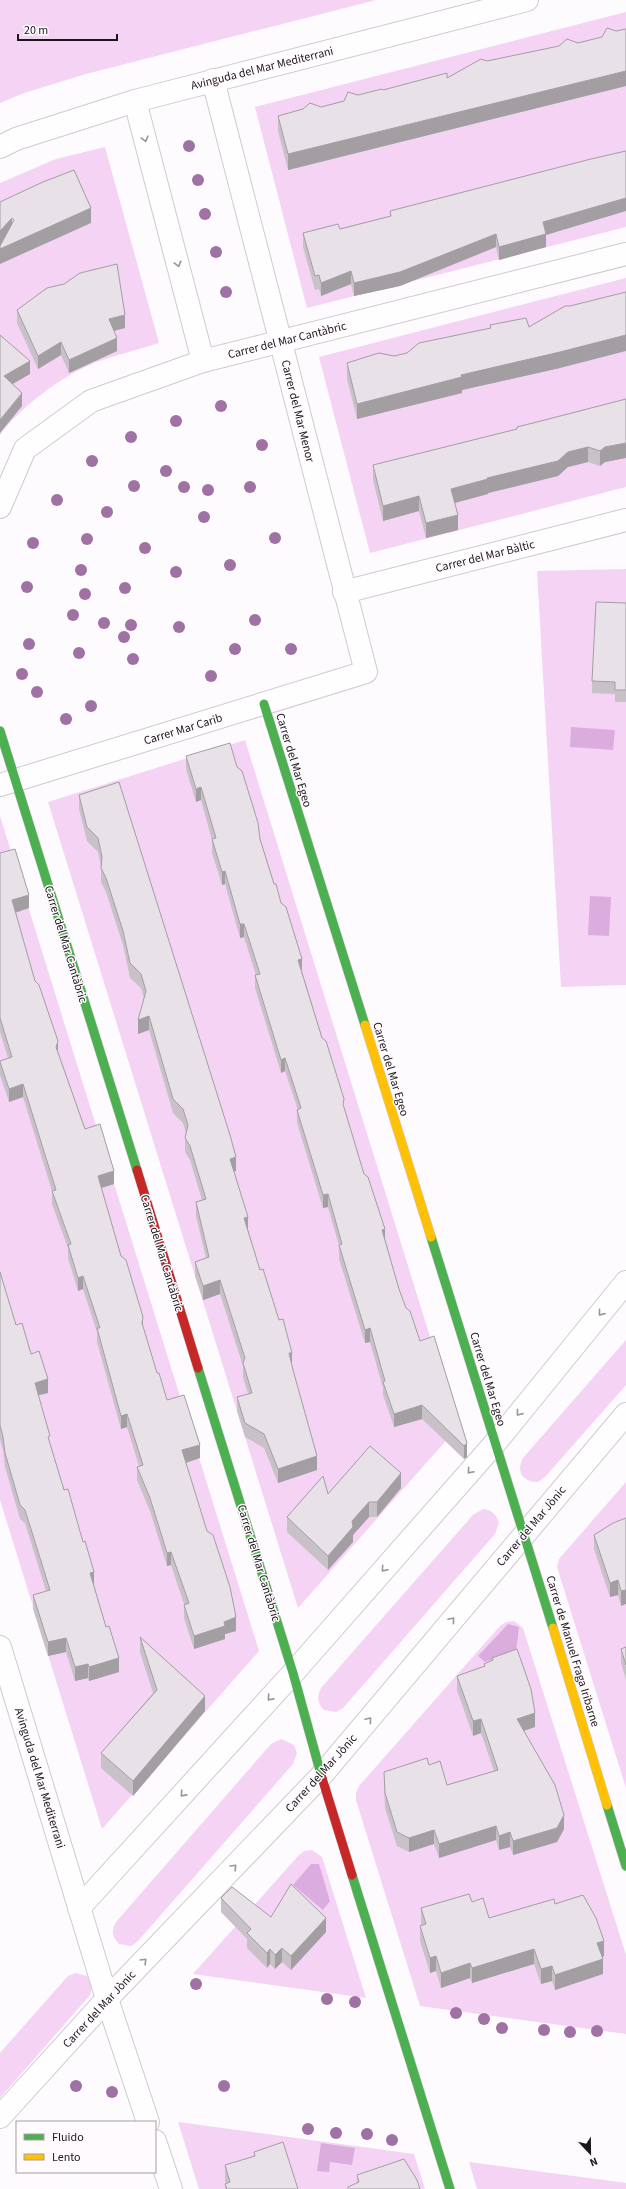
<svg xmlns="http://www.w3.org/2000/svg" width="626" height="2189" font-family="'Source Sans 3',sans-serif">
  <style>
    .green { fill: #f4d3f5 }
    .water { fill: #dbadde }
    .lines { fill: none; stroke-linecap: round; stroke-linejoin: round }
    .street-casing { stroke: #cecbce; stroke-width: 24 }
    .fast-casing { stroke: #cecbce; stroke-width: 10 }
    .slow-casing { stroke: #cecbce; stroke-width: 10 }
    .jam-casing { stroke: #cecbce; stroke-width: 10 }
    .street { stroke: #fffeff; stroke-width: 22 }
    .fast { stroke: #4caf50; stroke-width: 9 }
    .slow { stroke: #ffc107; stroke-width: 9 }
    .jam { stroke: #c62828; stroke-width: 9 }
    .tree { fill: #a071a3 }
    .wall { fill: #c8c2c8 }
    .shaded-wall { fill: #a29ea2 }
    .building { fill: #e8e2e8; stroke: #a29ea2 }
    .oneway { stroke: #989698 }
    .labels { text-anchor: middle; stroke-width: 3; stroke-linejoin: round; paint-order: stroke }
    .street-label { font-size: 12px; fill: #1b171b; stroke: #fefafe }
  </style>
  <rect width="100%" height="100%" fill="#fdfbfd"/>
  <!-- green -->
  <g class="green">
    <polygon points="0,0 376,0 86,74 24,93 0,103"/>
    <polygon points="626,12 626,227 307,308 255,107"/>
    <path d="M105 147 159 343C137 350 115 355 94 363 61 377 21 406 0 435V183L56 159Z"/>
    <polygon points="626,278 626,487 370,553 319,357"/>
    <polygon points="626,569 626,985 561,987 537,571"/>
    <polygon points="245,740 458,1427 298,1608 48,802"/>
    <polygon points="0,816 259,1651 102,1829 0,1500"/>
    <path d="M626 1340V1385L545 1477 538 1482C522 1482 516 1471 523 1458Z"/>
    <polygon points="626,1482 626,1788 557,1567 559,1559"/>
    <path d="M483 1509C493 1510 496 1515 499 1523L495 1534 343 1708 336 1712 324 1710C317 1703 317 1697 321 1688L473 1515Z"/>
    <polygon points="514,1621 523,1628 626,1955 626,2034 420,2006 356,1800 356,1793 359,1786 500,1626 506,1622"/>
    <path d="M281 1739 294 1745 297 1753 293 1764 138 1941 131 1946 119 1944C112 1936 111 1931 116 1922L271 1744Z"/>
    <polygon points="312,1850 322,1857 366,1998 193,1974 298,1856 304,1851"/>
    <polygon points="76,1973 87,1976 92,1987 90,1995 0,2098 0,2053 68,1976"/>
    <polygon points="178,2122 414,2154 425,2189 199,2189"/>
    <polygon points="469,2162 626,2183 626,2189 477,2189"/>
  </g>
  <!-- water -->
  <g class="water">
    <polygon points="571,727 615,730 613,750 570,747"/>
    <polygon points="590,896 611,897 609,936 588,935"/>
    <polygon points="508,1624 519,1627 516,1652 485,1662 478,1656"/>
    <polygon points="311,1864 319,1864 330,1901 323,1910 293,1885"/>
    <polygon points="321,2143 355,2148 352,2165 330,2162 329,2172 317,2171"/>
  </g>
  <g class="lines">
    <!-- street casing -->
    <g class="street-casing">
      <g id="street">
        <polyline points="135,101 203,361"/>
        <polyline points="0,147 16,139 135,101 527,0"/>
        <polyline points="0,507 25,449 91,401 203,361 626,254"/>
        <polyline points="344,592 626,520"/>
        <polyline points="0,785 366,672 213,80"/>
        <polyline points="0,1647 107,1999 148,2122"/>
        <polyline points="79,1908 293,1673 496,1442 626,1282"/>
        <polyline points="0,2117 107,1999 321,1776 626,1414"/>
        <polyline points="155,2141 171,2189"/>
      </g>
    </g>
    <!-- fast casing -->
    <g class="fast-casing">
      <g id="fast">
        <polyline points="264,704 365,1025"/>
        <polyline points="0,731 137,1170"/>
        <polyline points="431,1237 553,1628"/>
        <polyline points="198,1368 293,1673 322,1778"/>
        <polyline points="607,1805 626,1866"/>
        <polyline points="352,1875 450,2189"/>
      </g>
    </g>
    <!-- slow casing -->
    <g class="slow-casing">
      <g id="slow">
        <polyline points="365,1025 431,1237"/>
        <polyline points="553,1628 607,1805"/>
      </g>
    </g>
    <!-- jam casing -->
    <g class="jam-casing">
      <g id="jam">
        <polyline points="137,1170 198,1368"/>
        <polyline points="322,1778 352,1875"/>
      </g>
    </g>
    <!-- street -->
    <use href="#street" class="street"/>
    <!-- fast -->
    <use href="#fast" class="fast"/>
    <!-- slow -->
    <use href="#slow" class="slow"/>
    <!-- jam -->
    <use href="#jam" class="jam"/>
  </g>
  <!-- trees -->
  <g class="tree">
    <circle cx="189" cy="146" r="6"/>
    <circle cx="198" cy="180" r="6"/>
    <circle cx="205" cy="214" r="6"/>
    <circle cx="216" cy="252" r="6"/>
    <circle cx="226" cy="292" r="6"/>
    <circle cx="221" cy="406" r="6"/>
    <circle cx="176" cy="421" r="6"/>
    <circle cx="131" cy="437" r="6"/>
    <circle cx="262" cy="445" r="6"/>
    <circle cx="92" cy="461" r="6"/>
    <circle cx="166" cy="471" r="6"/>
    <circle cx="134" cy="486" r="6"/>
    <circle cx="184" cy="487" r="6"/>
    <circle cx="250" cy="487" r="6"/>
    <circle cx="208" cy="490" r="6"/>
    <circle cx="57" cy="500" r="6"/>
    <circle cx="107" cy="512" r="6"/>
    <circle cx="204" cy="517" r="6"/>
    <circle cx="275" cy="538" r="6"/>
    <circle cx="87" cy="539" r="6"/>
    <circle cx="33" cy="543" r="6"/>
    <circle cx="145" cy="548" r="6"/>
    <circle cx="230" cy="565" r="6"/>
    <circle cx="81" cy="570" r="6"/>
    <circle cx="176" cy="572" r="6"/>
    <circle cx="27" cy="587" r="6"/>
    <circle cx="125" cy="588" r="6"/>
    <circle cx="85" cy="594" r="6"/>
    <circle cx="73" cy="615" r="6"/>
    <circle cx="255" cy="620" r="6"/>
    <circle cx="104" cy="623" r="6"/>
    <circle cx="131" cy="625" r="6"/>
    <circle cx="179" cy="627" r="6"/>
    <circle cx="124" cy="637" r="6"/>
    <circle cx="29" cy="644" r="6"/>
    <circle cx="235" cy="649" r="6"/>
    <circle cx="291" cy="649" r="6"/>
    <circle cx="79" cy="653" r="6"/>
    <circle cx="133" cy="659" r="6"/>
    <circle cx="22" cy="674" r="6"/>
    <circle cx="211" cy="676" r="6"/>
    <circle cx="37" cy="692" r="6"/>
    <circle cx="91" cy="706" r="6"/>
    <circle cx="66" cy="719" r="6"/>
    <circle cx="196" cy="1984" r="6"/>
    <circle cx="327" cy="1999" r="6"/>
    <circle cx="355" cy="2002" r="6"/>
    <circle cx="456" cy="2013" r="6"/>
    <circle cx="484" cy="2019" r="6"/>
    <circle cx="502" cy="2028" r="6"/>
    <circle cx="544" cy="2030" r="6"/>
    <circle cx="597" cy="2031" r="6"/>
    <circle cx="570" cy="2032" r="6"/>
    <circle cx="76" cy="2086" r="6"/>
    <circle cx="224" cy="2086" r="6"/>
    <circle cx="112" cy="2092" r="6"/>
    <circle cx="308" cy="2129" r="6"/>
    <circle cx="336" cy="2133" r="6"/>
    <circle cx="367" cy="2134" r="6"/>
    <circle cx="392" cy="2140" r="6"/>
  </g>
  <!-- wall -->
  <g class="wall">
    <polygon points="626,29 626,86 288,170 278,131 278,116 321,107 344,101 358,95 447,78 487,61 578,43 602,37 616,31"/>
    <polygon points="390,211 546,235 546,247 499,260 496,247 400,286 354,296 351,284 321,296 319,289 315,290 303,247 303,233 340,229 390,216"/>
    <polygon points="17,310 125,328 114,331 117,351 69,373 61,355 38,369 17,323"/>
    <polygon points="490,325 529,327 560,368 462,390 462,393 357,419 347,379 347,363 394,356 407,353 490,328"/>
    <polygon points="626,399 626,458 605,462 600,466 588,462 568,467 558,476 488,493 488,494 454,503 458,530 426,538 419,511 383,521 373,480 373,465 517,429 517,427"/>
    <polygon points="626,603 626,702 615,702 615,694 592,693 592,681"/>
    <polygon points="186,756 237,767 302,971 364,1174 385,1238 399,1289 406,1308 420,1341 467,1443 467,1457 464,1459 422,1419 394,1427 383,1395 383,1388 370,1342 365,1343 339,1259 339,1246 328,1207 323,1208 297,1123 297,1110 298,1110 285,1071 281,1073 271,1040 255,988 255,975 256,975 244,937 240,938 225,884 222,885 212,853 212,840 201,800 196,802 186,769"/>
    <polygon points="119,782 236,1171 234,1172 248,1229 260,1270 292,1367 317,1470 278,1483 264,1448 245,1437 237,1411 237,1397 248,1394 243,1377 243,1366 220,1294 203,1300 195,1276 195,1262 206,1258 196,1216 196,1202 202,1200 190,1160 185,1152 185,1138 186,1133 183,1123 173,1113 149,1030 138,1034 144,998 141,988 130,978 123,945 106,892 101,882 101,866 98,852 87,841 79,809 79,795"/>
    <polygon points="0,853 29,908 15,912 35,981 58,1052 85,1129 114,1184 101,1188 121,1256 157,1373 167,1400 200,1458 186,1463 236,1631 225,1634 225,1639 194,1649 184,1618 184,1604 171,1565 167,1566 150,1511 137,1480 137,1467 139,1466 127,1427 121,1429 97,1342 97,1332 83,1289 78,1291 68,1258 68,1248 52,1204 52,1191 23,1097 9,1102 0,1075 0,1061 8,1058 0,1032"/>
    <polygon points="0,1272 16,1325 31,1354 48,1393 38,1395 50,1443 64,1490 94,1585 119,1672 89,1681 88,1678 75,1681 66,1652 48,1656 33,1609 33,1595 46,1591 25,1523 20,1519 5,1467 3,1450 0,1439"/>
    <polygon points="401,1488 377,1517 369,1517 353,1535 353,1542 328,1570 287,1532 287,1517 328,1494"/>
    <polygon points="626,1518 621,1606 618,1595 610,1597 594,1549 594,1535"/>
    <polygon points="140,1637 205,1711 133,1796 101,1768 101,1753 153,1693 140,1652"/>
    <polygon points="626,1647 626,1680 621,1663 621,1649"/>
    <polygon points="492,1658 535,1727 524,1731 564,1829 557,1842 513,1855 510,1847 499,1850 496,1840 439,1858 434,1844 409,1852 397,1846 385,1808 384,1786 384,1772 429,1765 447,1785 494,1771 481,1733 473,1736 457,1690 457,1676 484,1666 484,1664 492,1661"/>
    <polygon points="221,1898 271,1917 326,1932 291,1970 282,1962 275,1969 270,1964 267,1968 247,1948 247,1939 221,1912"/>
    <polygon points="472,1902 489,1918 555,1904 604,1956 602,1957 603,1974 555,1990 552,1981 541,1984 534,1964 472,1983 470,1978 441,1988 436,1971 430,1973 420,1941 420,1926 421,1926 421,1908"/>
    <polygon points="254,2152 298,2189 225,2189 225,2184 226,2183 225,2180 225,2165 254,2157"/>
    <polygon points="357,2175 420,2189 348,2189 348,2187 357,2183"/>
  </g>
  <!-- shaded-wall -->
  <g class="shaded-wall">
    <polygon points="626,71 626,86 288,170 288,154"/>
    <polygon points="626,198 626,211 546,235 546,247 499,260 499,247 543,222"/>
    <polygon points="91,208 91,223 0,264 0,249"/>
    <polygon points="12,218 12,233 0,246 0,231"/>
    <polygon points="496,234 496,247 400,286 354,296 354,283"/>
    <polygon points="351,271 351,284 321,296 321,283"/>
    <polygon points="125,315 125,328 109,332 109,319"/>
    <polygon points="626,335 626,351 560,368 462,390 462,393 357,419 357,404 461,375"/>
    <polygon points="117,338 117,351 69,373 69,360"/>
    <polygon points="61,342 61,355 38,369 38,356"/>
    <polygon points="30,361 30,374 4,389 4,376"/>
    <polygon points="22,393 22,406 0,433 0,420"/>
    <polygon points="626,443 626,458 605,462 600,466 600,451 605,447"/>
    <polygon points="588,447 588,462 568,467 558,476 488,493 488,494 451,504 451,489 568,452"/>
    <polygon points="419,496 419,511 383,521 383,506"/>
    <polygon points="458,515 458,530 426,538 426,523"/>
    <polygon points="201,787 201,800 196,802 196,789"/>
    <polygon points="225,871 225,884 222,885 222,872"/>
    <polygon points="29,895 29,908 12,914 12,900"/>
    <polygon points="240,924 244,924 244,937 240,938"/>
    <polygon points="302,959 302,972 298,960"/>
    <polygon points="149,1016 149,1030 138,1034 138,1020"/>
    <polygon points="58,1041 58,1055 56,1047"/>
    <polygon points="285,1058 285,1071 281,1073 281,1060"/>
    <polygon points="23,1084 23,1097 9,1102 9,1089"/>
    <polygon points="236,1157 236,1171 230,1173 230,1159"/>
    <polygon points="114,1171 114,1184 98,1189 98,1176"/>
    <polygon points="328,1194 328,1207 323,1208 323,1195"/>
    <polygon points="248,1217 248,1231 244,1218"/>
    <polygon points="385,1229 385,1242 382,1230"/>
    <polygon points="83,1276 83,1289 78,1291 78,1278"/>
    <polygon points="220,1280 220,1294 203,1300 203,1286"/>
    <polygon points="143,1317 143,1330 142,1323"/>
    <polygon points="370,1328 370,1342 365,1343 365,1330"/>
    <polygon points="289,1353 292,1353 292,1367"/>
    <polygon points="48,1379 48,1393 35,1396 35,1383"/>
    <polygon points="422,1405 422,1419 394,1427 394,1414"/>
    <polygon points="127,1414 127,1427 121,1429 121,1416"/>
    <polygon points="467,1443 467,1457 464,1459 464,1446"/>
    <polygon points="200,1445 200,1458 182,1464 182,1450"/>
    <polygon points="317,1456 317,1470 278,1483 278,1469"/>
    <polygon points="401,1473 401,1488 377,1517 377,1502"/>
    <polygon points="369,1502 369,1517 353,1535 353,1542 328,1570 328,1556 352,1521"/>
    <polygon points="171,1552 171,1565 167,1566 167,1553"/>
    <polygon points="94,1572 94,1585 90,1587 90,1573"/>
    <polygon points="618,1580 618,1595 610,1597 610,1583"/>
    <polygon points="626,1590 626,1604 621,1606 621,1591"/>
    <polygon points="236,1617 236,1631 225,1634 225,1639 194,1649 194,1636 224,1622"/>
    <polygon points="66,1638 66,1652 48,1656 48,1642"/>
    <polygon points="119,1658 119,1672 89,1681 89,1667"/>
    <polygon points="88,1664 88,1678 75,1681 75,1667"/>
    <polygon points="205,1696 205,1711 133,1796 133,1781"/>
    <polygon points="535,1713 535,1727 517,1733 517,1719"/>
    <polygon points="481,1719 481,1733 473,1736 473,1721"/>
    <polygon points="564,1815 564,1829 557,1842 513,1855 513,1841"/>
    <polygon points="496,1826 496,1840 439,1858 439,1844"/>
    <polygon points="434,1830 434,1844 409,1852 409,1838"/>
    <polygon points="510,1832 510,1847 499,1850 499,1836"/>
    <polygon points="326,1918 326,1932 291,1970 291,1956"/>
    <polygon points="604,1941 604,1956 597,1959 597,1943"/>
    <polygon points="282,1948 282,1962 275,1969 275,1955"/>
    <polygon points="270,1949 270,1964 267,1968 267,1953"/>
    <polygon points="534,1949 534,1964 472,1983 472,1968"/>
    <polygon points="436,1956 436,1971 430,1973 430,1958"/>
    <polygon points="603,1959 603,1974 555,1990 555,1975"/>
    <polygon points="470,1963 470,1978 441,1988 441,1973"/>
    <polygon points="552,1966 552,1981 541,1984 541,1969"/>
  </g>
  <!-- building -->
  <g class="building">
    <polygon points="607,28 616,31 626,29 626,71 288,154 278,116 303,109 310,103 321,107 344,101 348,92 358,95 382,89 383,90 447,73 447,78 481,59 487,61 559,46 567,39 578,43 602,37"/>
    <polygon points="626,151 626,198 543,222 546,234 499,247 496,234 400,272 354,283 351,271 321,283 319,275 315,276 303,233 338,224 340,229 391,216 390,211 591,159"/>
    <polygon points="74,170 91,208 0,249 0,246 14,220 12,218 0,231 0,202 43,182"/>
    <polygon points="117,264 125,315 109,319 117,338 69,360 61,342 38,356 17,310 47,288 64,284 80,273"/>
    <polygon points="626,292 626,335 560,352 461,375 462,377 357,404 347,363 379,353 394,356 407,353 419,343 491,328 490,325 526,318 529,327 565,306 570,306"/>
    <polygon points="0,335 30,361 4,376 22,393 0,420"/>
    <polygon points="626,399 626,443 605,447 600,451 588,447 568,452 558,461 487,478 488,479 451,489 458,515 426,523 419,496 383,506 373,465 517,429 517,427 537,422"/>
    <polygon points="596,602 626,603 626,690 615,690 615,682 592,681"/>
    <polygon points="230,743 237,767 242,771 251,800 258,823 260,839 274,884 276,884 281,903 286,907 302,959 298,960 322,1038 326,1041 344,1099 343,1104 364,1174 368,1177 385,1229 382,1230 399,1289 406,1308 410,1311 420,1341 434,1336 467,1443 464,1446 422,1405 394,1414 383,1382 385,1381 370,1328 365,1330 339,1245 342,1244 328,1194 323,1195 297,1110 301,1108 285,1058 281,1060 255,975 260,974 244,924 240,924 225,871 222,872 212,839 216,838 201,787 196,789 186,756"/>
    <polygon points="119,782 230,1135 236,1157 230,1159 248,1217 244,1218 260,1270 263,1269 279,1320 283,1319 292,1353 289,1353 293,1370 317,1456 278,1469 264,1434 245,1423 237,1397 252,1393 243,1363 245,1358 220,1280 203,1286 195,1262 209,1257 196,1202 206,1199 190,1146 185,1138 188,1125 183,1109 173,1099 149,1016 138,1020 146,991 141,974 130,963 123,931 106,878 101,868 102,857 98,838 87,827 79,795"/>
    <polygon points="15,849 29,895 12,900 35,981 39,985 58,1041 56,1047 85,1129 100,1124 114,1171 98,1176 121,1256 126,1260 143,1317 142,1323 157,1373 159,1373 167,1400 184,1395 200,1445 182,1450 207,1531 213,1535 230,1587 236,1617 224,1622 225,1626 194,1636 184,1605 189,1603 171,1552 167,1553 150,1498 137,1467 143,1465 127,1414 121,1416 97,1328 100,1328 83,1276 78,1278 68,1245 71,1244 52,1191 56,1190 23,1084 9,1089 0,1062 0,1061 12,1057 0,1018 0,853"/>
    <polygon points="0,1272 16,1325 22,1323 31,1354 39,1351 48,1379 35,1383 50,1436 48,1437 64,1490 68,1489 83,1542 85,1541 94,1572 90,1573 106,1627 109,1626 119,1658 89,1667 88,1664 75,1667 66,1638 48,1642 33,1595 50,1590 25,1510 20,1505 5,1453 3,1437 0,1425"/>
    <polygon points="370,1446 401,1473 377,1502 369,1502 352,1521 353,1527 328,1556 287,1517 323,1476 328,1494"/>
    <polygon points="626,1518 626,1590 621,1591 618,1580 610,1583 594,1535 613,1523"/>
    <polygon points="140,1637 205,1696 133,1781 101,1753 157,1690"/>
    <polygon points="626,1647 626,1665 621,1649"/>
    <polygon points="517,1649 531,1689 535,1713 517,1719 555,1785 564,1815 557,1828 513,1841 510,1832 499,1836 496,1826 439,1844 434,1830 409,1838 397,1832 385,1793 384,1772 427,1758 429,1765 440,1761 447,1785 498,1770 481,1719 473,1721 457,1676 485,1666 484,1664 493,1660 492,1658"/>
    <polygon points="291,1884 326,1918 291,1956 282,1948 275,1955 270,1949 267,1953 247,1933 251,1929 221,1898 232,1887 271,1917"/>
    <polygon points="469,1894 472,1902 483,1898 489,1918 554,1899 555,1904 583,1895 596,1918 604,1941 597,1943 603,1959 555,1975 552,1966 541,1969 534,1949 472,1968 470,1963 441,1973 436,1956 430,1958 420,1926 426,1924 421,1908"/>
    <polygon points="283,2142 298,2189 227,2189 225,2184 230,2182 225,2165 255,2156 254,2152"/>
    <polygon points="404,2159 417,2180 420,2189 348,2189 348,2187 359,2182 357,2175"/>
  </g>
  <!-- one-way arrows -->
  <defs><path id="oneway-chevron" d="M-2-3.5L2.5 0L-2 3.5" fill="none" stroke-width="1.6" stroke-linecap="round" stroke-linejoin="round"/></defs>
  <g class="oneway">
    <use href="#oneway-chevron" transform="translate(145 139) rotate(75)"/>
    <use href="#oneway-chevron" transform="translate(178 264) rotate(75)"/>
    <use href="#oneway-chevron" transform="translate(601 1313) rotate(129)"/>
    <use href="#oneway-chevron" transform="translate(519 1413) rotate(129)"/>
    <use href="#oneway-chevron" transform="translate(470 1471) rotate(131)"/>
    <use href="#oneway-chevron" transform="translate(384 1569) rotate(131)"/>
    <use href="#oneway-chevron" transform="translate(452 1620) rotate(-50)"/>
    <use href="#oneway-chevron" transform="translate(270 1698) rotate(132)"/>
    <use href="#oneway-chevron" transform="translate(369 1720) rotate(-50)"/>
    <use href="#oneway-chevron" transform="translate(183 1794) rotate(132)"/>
    <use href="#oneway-chevron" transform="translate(234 1867) rotate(-46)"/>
    <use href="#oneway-chevron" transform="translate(144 1961) rotate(-46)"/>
  </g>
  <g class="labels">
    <!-- street labels -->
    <g class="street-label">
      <text transform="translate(262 68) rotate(-14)" y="4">Avinguda del Mar Mediterrani</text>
      <text transform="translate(287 340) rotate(-14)" y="4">Carrer del Mar Cantàbric</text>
      <text transform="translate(298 411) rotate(76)" y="4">Carrer del Mar Menor</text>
      <text transform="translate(485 556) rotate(-14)" y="4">Carrer del Mar Bàltic</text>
      <text transform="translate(183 729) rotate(-17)" y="4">Carrer Mar Carib</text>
      <text transform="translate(294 760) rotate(73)" y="4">Carrer del Mar Egeo</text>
      <text transform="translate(66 944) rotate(73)" y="4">Carrer del Mar Cantàbric</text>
      <text transform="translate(391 1069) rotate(73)" y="4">Carrer del Mar Egeo</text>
      <text transform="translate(162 1253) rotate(73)" y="4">Carrer del Mar Cantàbric</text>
      <text transform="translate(488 1379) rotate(73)" y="4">Carrer del Mar Egeo</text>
      <text transform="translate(531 1526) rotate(-50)" y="4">Carrer del Mar Jònic</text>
      <text transform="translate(259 1563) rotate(73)" y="4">Carrer del Mar Cantàbric</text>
      <text transform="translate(573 1651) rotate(73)" y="4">Carrer de Manuel Fraga Iribarne</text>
      <text transform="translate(321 1773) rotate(-48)" y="4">Carrer del Mar Jònic</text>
      <text transform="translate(40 1778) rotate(73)" y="4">Avinguda del Mar Mediterrani</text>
      <text transform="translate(99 2009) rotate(-47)" y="4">Carrer del Mar Jònic</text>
    </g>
  </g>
  <!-- legend -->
  <rect x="16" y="2121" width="140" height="52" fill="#fefafe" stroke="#a39fa3"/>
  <rect x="24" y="2134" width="20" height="6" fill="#4caf50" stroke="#a39fa3"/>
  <text x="52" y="2141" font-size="12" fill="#1b171b">Fluido</text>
  <rect x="24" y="2154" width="20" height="6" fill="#ffc107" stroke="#a39fa3"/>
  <text x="52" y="2161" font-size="12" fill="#1b171b">Lento</text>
  <!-- north arrow -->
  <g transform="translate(590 2153) rotate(158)" stroke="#fefafe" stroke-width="3" paint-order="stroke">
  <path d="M0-3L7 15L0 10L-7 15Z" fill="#1b171b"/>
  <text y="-6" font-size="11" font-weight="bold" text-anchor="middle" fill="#1b171b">N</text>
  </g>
  <!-- scale -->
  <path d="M18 34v6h99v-6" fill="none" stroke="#1b171b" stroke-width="2"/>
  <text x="24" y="34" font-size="12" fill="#1b171b" stroke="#fefafe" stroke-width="3" paint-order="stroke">20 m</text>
</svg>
